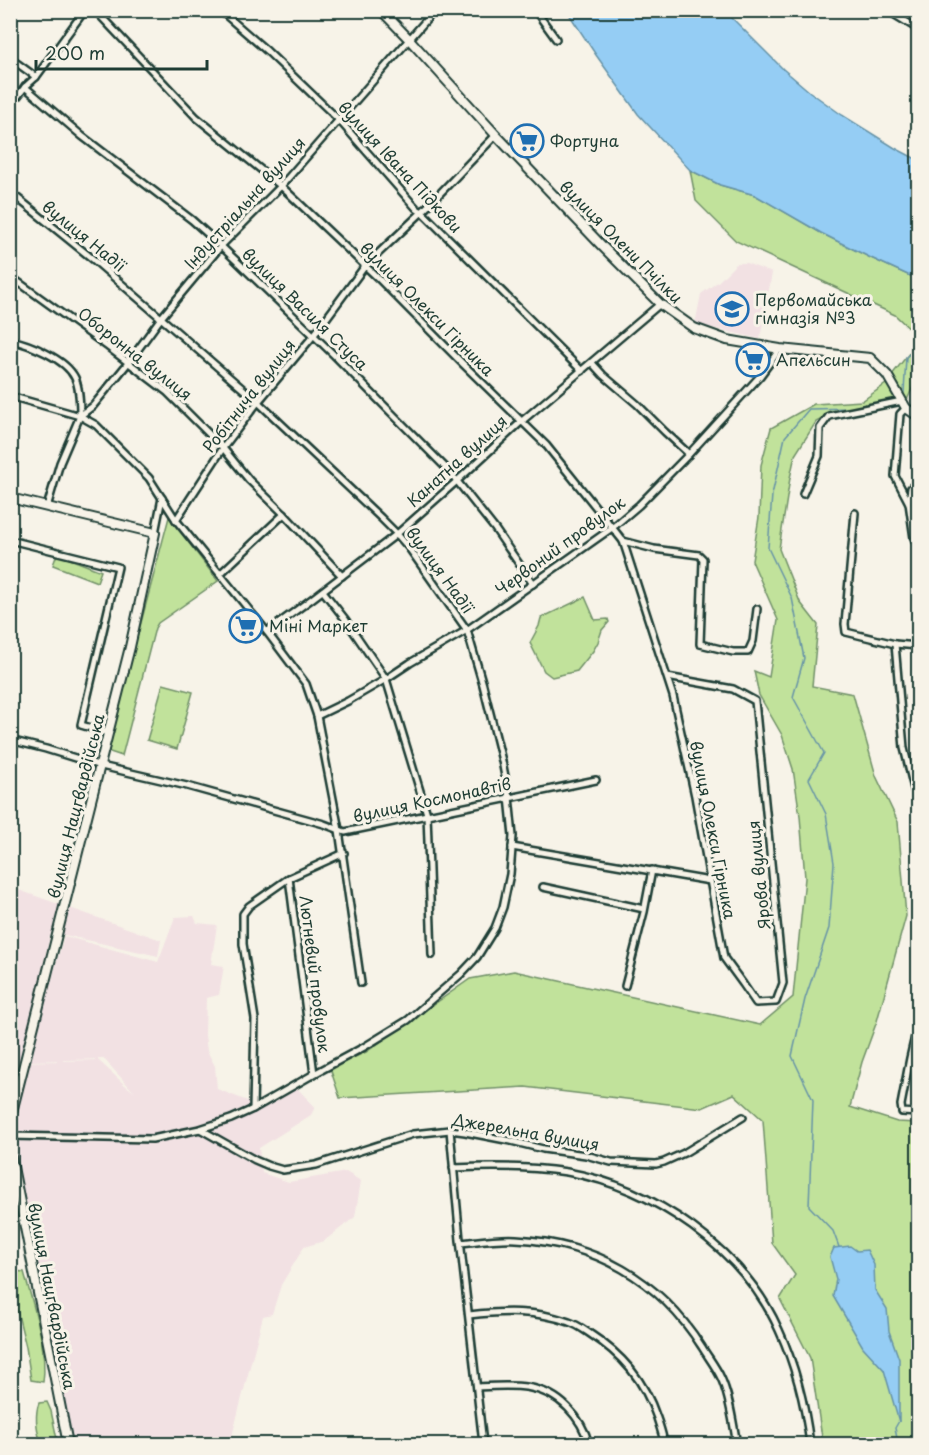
<svg xmlns="http://www.w3.org/2000/svg" width="929" height="1455" font-family="'Playpen Sans',sans-serif">
  <style>
    .built { fill: #f2e1e3 }
    .green { fill: #c1e29b; stroke: #709068; stroke-width: 1.5 }
    .water { fill: #95cdf4; stroke: #6693a7; stroke-width: 1.5 }
    .lines { fill: none; stroke-linecap: round; stroke-linejoin: round }
    .stream { stroke: #6693a7; stroke-width: 1.5 }
    .street-casing { stroke: #1f3d34; stroke-width: 10 }
    .secondary-casing { stroke: #1f3d34; stroke-width: 12 }
    .street { stroke: #f7f3e8; stroke-width: 5 }
    .secondary { stroke: #f7f3e8; stroke-width: 8 }
    .labels { text-anchor: middle; stroke-width: 6; stroke-linejoin: round; paint-order: stroke }
    .poi-label { font-size: 16px; fill: #1f3d34; stroke: #f7f3e8; text-anchor: start }
    .street-label { font-size: 16px; fill: #1f3d34; stroke: #f7f3e8 }
  </style>
  <rect width="100%" height="100%" fill="#f7f3e8"/>
  <filter id="ink" filterUnits="userSpaceOnUse"><feTurbulence type="fractalNoise" baseFrequency=".0167" numOctaves="2"/><feDisplacementMap in="SourceGraphic" scale="12" xChannelSelector="R" yChannelSelector="G"/><feConvolveMatrix kernelMatrix="1 2 1 2 8 2 1 2 1" color-interpolation-filters="sRGB"/></filter>
  <g filter="url(#ink)">
    <!-- built -->
    <g class="built">
      <polygon points="737,263 746,263 772,273 760,339 695,324 701,294 719,281"/>
      <polygon points="10,887 161,940 158,956 51,932 20,1062 98,1060 125,1085 134,1092 104,1059 29,1061 64,936 158,962 175,917 194,916 197,923 217,925 211,964 224,966 219,995 206,998 205,1035 207,1051 215,1066 217,1089 255,1104 296,1087 315,1107 311,1115 259,1148 262,1173 289,1182 346,1172 361,1181 355,1217 324,1241 304,1247 281,1285 272,1314 263,1316 231,1440 232,1444 74,1444 11,1139"/>
    </g>
    <!-- green -->
    <g class="green">
      <polygon points="690,170 720,185 755,195 821,233 871,258 908,275 918,278 918,337 895,315 736,241 696,201"/>
      <polygon points="918,342 918,376 907,400 905,401 891,376"/>
      <polygon points="886,384 893,391 898,403 832,414 816,422 795,455 790,478 779,549 800,602 818,625 812,686 853,694 876,776 898,822 906,916 877,1021 862,1062 850,1107 897,1122 918,1123 918,1444 823,1444 810,1358 780,1299 795,1275 772,1243 763,1120 734,1094 702,1108 525,1087 340,1098 330,1068 366,1052 470,979 514,971 760,1025 793,997 805,878 800,816 793,769 782,735 759,695 754,671 769,677 778,620 752,561 759,517 761,465 771,428 814,404 862,401"/>
      <polygon points="169,517 218,581 158,623 155,628 122,756 107,751"/>
      <polygon points="57,554 101,571 97,582 53,565"/>
      <polygon points="585,597 595,620 608,619 609,622 602,630 598,642 593,651 577,671 552,677 544,671 530,643 539,626 541,618"/>
      <polygon points="163,684 193,692 177,749 147,740"/>
      <path d="M14 1271 24 1272C33 1304 48 1350 43 1382L31 1380 26 1347 11 1286V1272Z"/>
      <path d="M47 1402 51 1411 58 1444H41C37 1431 34 1416 39 1403Z"/>
    </g>
    <!-- water -->
    <g class="water">
      <polygon points="567,11 725,11 783,69 810,92 842,115 895,148 918,160 918,278 908,275 871,258 821,233 755,195 720,185 690,170 638,114 596,55"/>
      <polygon points="850,1246 857,1251 867,1250 874,1265 875,1290 887,1309 889,1331 899,1359 899,1422 884,1370 863,1347 833,1296 836,1279 830,1257 834,1248"/>
    </g>
    <g class="lines">
      <!-- stream -->
      <g class="stream">
        <polyline points="904,393 906,357 918,347"/>
        <polyline points="839,1247 833,1231 809,1206 813,1100 792,1056 805,999 829,928 834,863 826,814 809,779 824,753 793,697 804,658 792,598 768,548 772,495 785,437 809,409 856,408"/>
        <polyline points="898,1444 895,1428 899,1421"/>
      </g>
      <!-- street casing -->
      <g class="street-casing">
        <g id="street">
          <polyline points="95,10 196,117 281,186 379,279 461,362 546,445 623,541 673,696 695,796 724,958 743,984 756,1003 776,1002 783,983 755,701 733,689 667,677"/>
          <polyline points="220,10 267,51 339,120 417,209 422,212 582,371"/>
          <polyline points="535,10 556,39"/>
          <polyline points="887,10 918,29"/>
          <polyline points="10,58 36,77"/>
          <polyline points="25,87 82,136 192,220 221,246 334,355 449,471 495,529 533,584"/>
          <polyline points="10,106 25,87 36,77 85,10"/>
          <polyline points="10,192 94,260 258,402 381,518 397,534 409,548 467,630 483,685 502,761 509,797 513,836 510,874 503,907 495,928 477,957 461,974 408,1020 364,1047 314,1074 253,1109 231,1119 200,1129 152,1139 10,1136"/>
          <polyline points="10,276 108,347 167,392 223,448 249,480 284,514 342,576"/>
          <path d="M10 340C30 344 66 359 75 378 80 389 80 405 80 416L96 425 149 478 176 520 267 632 306 684 317 716 339 830 361 983"/>
          <polyline points="592,363 603,375 637,404 665,432 689,454"/>
          <polyline points="10,396 80,416"/>
          <polyline points="906,408 900,414 895,476 909,503 914,538 918,548"/>
          <polyline points="803,494 819,456 820,428 829,416 902,401"/>
          <polyline points="909,502 911,488 918,481"/>
          <polyline points="47,507 60,463 80,416 93,406 128,363 161,318 221,246 281,186 435,10"/>
          <polyline points="855,513 845,624 846,632 895,644 918,646"/>
          <polyline points="176,520 223,448 258,402 314,335 365,266 422,212 496,135"/>
          <polyline points="155,533 162,498"/>
          <polyline points="10,540 118,567 81,725 108,733"/>
          <polyline points="623,541 654,549 699,555 703,559 700,644 733,652 748,652 753,641 757,609"/>
          <polyline points="220,574 284,514"/>
          <polyline points="323,591 345,619 386,679 427,814 432,955"/>
          <polyline points="267,632 313,598 397,534 457,481 522,421 660,304"/>
          <polyline points="895,644 904,748 918,805"/>
          <polyline points="317,716 348,701 386,679 410,663 467,630 612,528 639,505 689,454 760,376 780,349"/>
          <polyline points="10,740 46,749 101,766 187,786 324,824 345,832 596,780"/>
          <polyline points="512,847 710,881"/>
          <polyline points="289,878 314,1074"/>
          <polyline points="543,887 644,909"/>
          <polyline points="625,986 644,912 652,870"/>
          <polyline points="918,1023 910,1058 901,1105 902,1112 918,1113"/>
          <polyline points="253,1109 255,1019 243,944 243,914 249,906 289,878 344,853"/>
          <polyline points="200,1129 255,1160 269,1166 283,1170 316,1165 413,1134 450,1130 465,1132 511,1141 543,1149 586,1155 611,1162 656,1164 664,1162 684,1153 743,1117"/>
          <polyline points="450,1130 460,1240 483,1444"/>
          <path d="M453 1168C492 1166 529 1166 567 1172 653 1187 743 1249 779 1330 796 1367 805 1404 810 1444"/>
          <path d="M461 1243C479 1241 497 1238 516 1239 595 1243 659 1279 702 1347 708 1357 716 1367 721 1378 730 1397 733 1424 737 1444"/>
          <path d="M469 1315C503 1311 536 1310 569 1322 576 1324 583 1329 589 1333 623 1355 644 1380 657 1418 660 1427 663 1435 664 1444"/>
          <path d="M477 1387C511 1385 543 1382 568 1408 579 1419 585 1430 589 1444"/>
        </g>
      </g>
      <!-- secondary casing -->
      <g class="secondary-casing">
        <g id="secondary">
          <polyline points="381,10 409,39 496,135 603,247 660,304 694,328 727,340 780,349 870,358 887,375 906,408 918,416"/>
          <polyline points="10,498 155,533 130,647 10,1120"/>
          <polyline points="10,1152 68,1444"/>
        </g>
      </g>
      <!-- street -->
      <use href="#street" class="street"/>
      <!-- secondary -->
      <use href="#secondary" class="secondary"/>
    </g>
  </g>
  <!-- icons -->
  <defs>
    <g id="supermarket-ring" transform="scale(1.725)"><circle r="9.5" fill="#f7f3e8" stroke="#1f6fb2" stroke-width="1.5"/><path d="M-6-5.5h2.5l.6 2H6L4.5 2H-2.5L-4.4-4H-6ZM-1.5 3.2a1.3 1.3 0 1 0 .1 0ZM3 3.2a1.3 1.3 0 1 0 .1 0Z" fill="#1f6fb2"/></g>
    <g id="school-ring" transform="scale(1.725)"><circle r="9.5" fill="#f7f3e8" stroke="#1f6fb2" stroke-width="1.5"/><path d="M0-5L7-2L0 1L-7-2ZM-4 1L0 2.5L4 1V4Q0 6-4 4Z" fill="#1f6fb2"/></g>
  </defs>
  <g fill-rule="evenodd">
    <use href="#supermarket-ring" x="527" y="141"/>
    <use href="#school-ring" x="732" y="309"/>
    <use href="#supermarket-ring" x="753" y="360"/>
    <use href="#supermarket-ring" x="246" y="626"/>
  </g>
  <g class="labels">
    <!-- poi labels -->
    <g class="poi-label">
      <text x="550" y="147">Фортуна</text>
      <text x="755" y="306">Первомайська<tspan x="755" dy="18">гімназія №3</tspan></text>
      <text x="776" y="366">Апельсин</text>
      <text x="269" y="632">Міні Маркет</text>
    </g>
    <!-- street labels -->
    <g class="street-label">
      <text transform="translate(400 167) rotate(47)" y="6">вулиця Івана Підкови</text>
      <text transform="translate(245 203) rotate(-48)" y="6">Індустріальна вулиця</text>
      <text transform="translate(84 236) rotate(39)" y="6">вулиця Надії</text>
      <text transform="translate(621 242) rotate(45)" y="6">вулиця Олени Пчілки</text>
      <text transform="translate(305 309) rotate(44)" y="6">вулиця Василя Стуса</text>
      <text transform="translate(427 309) rotate(45)" y="6">вулиця Олекси Гірника</text>
      <text transform="translate(135 354) rotate(38)" y="6">Оборонна вулиця</text>
      <text transform="translate(249 396) rotate(-52)" y="6">Робітнича вулиця</text>
      <text transform="translate(457 461) rotate(-42)" y="6">Канатна вулиця</text>
      <text transform="translate(560 546) rotate(-36)" y="6">Червоний провулок</text>
      <text transform="translate(440 570) rotate(54)" y="6">вулиця Надії</text>
      <text transform="translate(432 800) rotate(-12)" y="6">вулиця Космонавтів</text>
      <text transform="translate(76 806) rotate(-76)" y="6">вулиця Нацгвардійська</text>
      <text transform="translate(713 830) rotate(79)" y="6">вулиця Олекси Гірника</text>
      <text transform="translate(759 875) rotate(-96)" y="6">Ярова вулиця</text>
      <text transform="translate(315 974) rotate(83)" y="6">Лютневий провулок</text>
      <text transform="translate(526 1132) rotate(10)" y="6">Джерельна вулиця</text>
      <text transform="translate(52 1296) rotate(79)" y="6">вулиця Нацгвардійська</text>
    </g>
  </g>
  <!-- margin -->
  <rect width="929" height="1455" fill="none" stroke="#f7f3e8" stroke-width="36"/>
  <rect x="18" y="18" width="893" height="1419" fill="none" stroke="#1f3d34" stroke-width="2" filter="url(#ink)"/>
  <!-- scale -->
  <path d="M36 60v9h171v-9" fill="none" stroke="#1f3d34" stroke-width="3"/>
  <text x="45" y="60" font-size="18" fill="#1f3d34" stroke="#f7f3e8" stroke-width="4.5" paint-order="stroke">200 m</text>
</svg>
